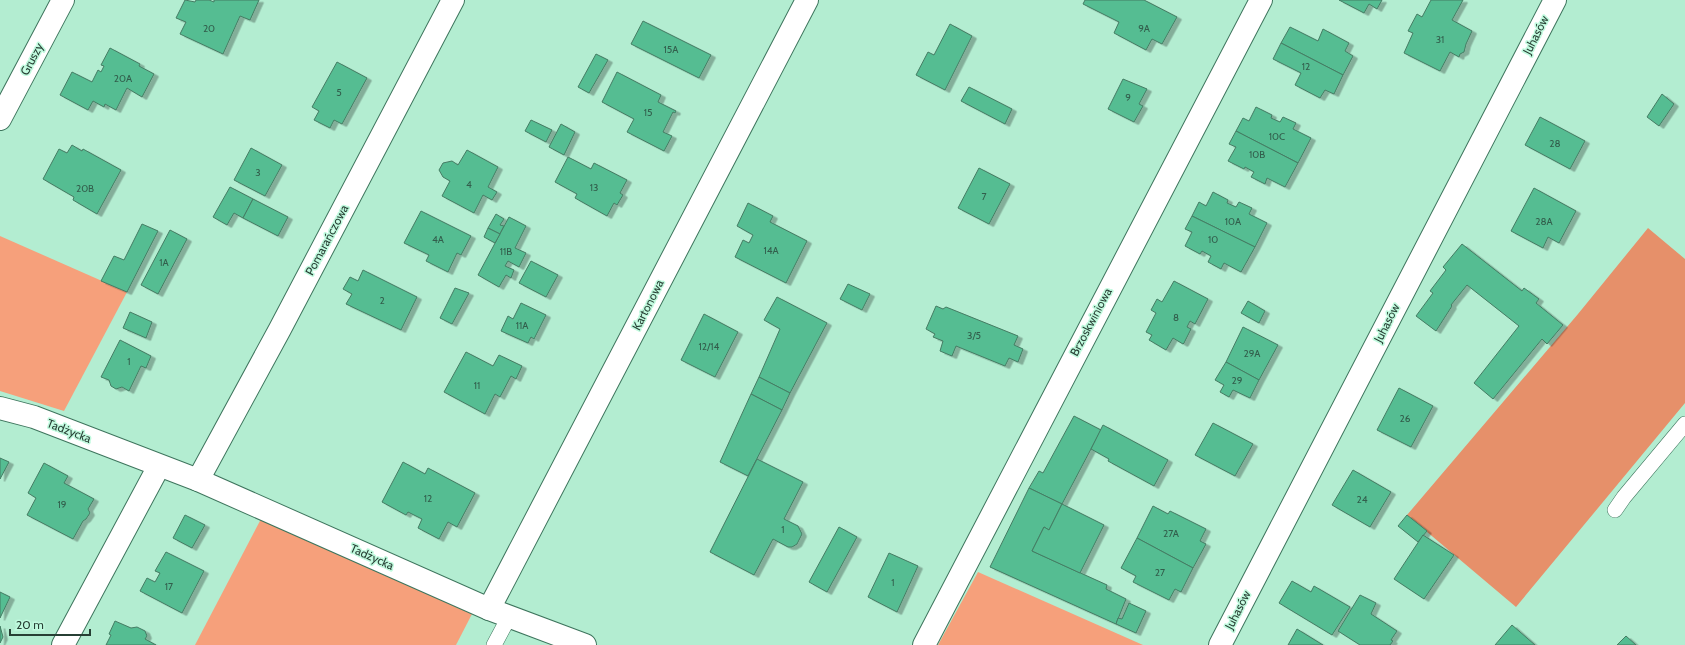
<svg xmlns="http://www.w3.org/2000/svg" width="1685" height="645" font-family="Cabin,sans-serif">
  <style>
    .green { fill: #f6a07b }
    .forest { fill: #e6906a }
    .building { fill: #54bd92; stroke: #457c63; filter: url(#shadow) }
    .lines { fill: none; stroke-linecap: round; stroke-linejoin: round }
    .service-casing { stroke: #3e755d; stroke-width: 16 }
    .minor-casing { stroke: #3e755d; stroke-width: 24 }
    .tertiary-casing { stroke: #3e755d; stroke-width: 24 }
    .service { stroke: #fff; stroke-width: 15 }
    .minor { stroke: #fff; stroke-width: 22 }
    .tertiary { stroke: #fff; stroke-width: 22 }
    .labels { text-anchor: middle; stroke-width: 3; stroke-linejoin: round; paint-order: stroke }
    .number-label { font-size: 10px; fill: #325e4c }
    .street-label { font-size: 12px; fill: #273f34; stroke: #c0fade }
  </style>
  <defs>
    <filter id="shadow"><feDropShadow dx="4.5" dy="2.5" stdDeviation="0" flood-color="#0004"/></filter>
  </defs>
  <rect width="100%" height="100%" fill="#b3edd1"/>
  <!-- green -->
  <g class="green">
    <polygon points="0,236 127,292 64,411 0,391"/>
    <polygon points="261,519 472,614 456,645 195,645"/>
    <polygon points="978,572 1143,645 938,645"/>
  </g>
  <!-- forest -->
  <polygon class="forest" points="1648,228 1685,259 1685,403 1516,607 1407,515 1578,314"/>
  <!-- building -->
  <g class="building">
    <polygon points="185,0 195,2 196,0 209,0 214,2 214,0 259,0 250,20 240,16 223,54 180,34 186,22 176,18"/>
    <polygon points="1085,0 1144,0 1177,17 1162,44 1152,39 1146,50 1114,33 1119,22 1083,4"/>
    <polygon points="1339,0 1382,0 1377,9 1369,4 1364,13"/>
    <polygon points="1431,0 1463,0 1452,20 1472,31 1466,44 1464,52 1460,54 1459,57 1450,52 1440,71 1404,53 1413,33 1408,31 1417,14 1422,17"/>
    <polygon points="643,21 711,55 699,78 631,44"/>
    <polygon points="950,24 972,36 945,90 916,75 928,52 934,55"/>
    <polygon points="1290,27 1318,41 1323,29 1349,43 1345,51 1353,56 1343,75 1281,43"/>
    <polygon points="1281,43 1343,75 1334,94 1325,90 1320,98 1295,85 1301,73 1273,59"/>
    <polygon points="110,48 140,64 139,66 154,74 142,97 127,88 116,110 105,104 104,107 93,101 88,110 60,95 72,72 92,82 98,70 101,72 104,66 101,65"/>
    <polygon points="596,54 608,60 589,93 578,87"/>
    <polygon points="337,62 367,78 342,124 334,120 330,128 314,120 319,111 312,107"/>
    <polygon points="617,72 661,95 658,102 676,111 675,113 673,112 663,132 672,136 664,151 627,132 634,119 602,102"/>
    <polygon points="1123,79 1147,89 1139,104 1143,106 1134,122 1108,109"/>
    <polygon points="969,87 1012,109 1005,124 961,101"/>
    <polygon points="1662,94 1674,104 1659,126 1647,117"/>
    <polygon points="1256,107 1272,115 1271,118 1280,122 1283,117 1296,123 1293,129 1311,138 1298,163 1236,131 1243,118 1249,121"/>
    <polygon points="1540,117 1585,141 1570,169 1525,145"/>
    <polygon points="531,120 552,130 546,142 525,131"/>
    <polygon points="561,124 575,132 564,155 549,147"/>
    <polygon points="1236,131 1298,163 1285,187 1267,178 1265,184 1251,177 1254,172 1245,167 1244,169 1228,161 1236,147 1229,144"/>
    <polygon points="72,145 82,151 83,149 121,170 97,214 73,200 74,197 43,179 59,149 67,153"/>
    <polygon points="251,148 282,165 265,196 234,180"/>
    <polygon points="467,150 498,167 488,187 497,192 492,200 483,195 474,213 442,196 450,181 443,177 439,170 443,163 452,161 458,165"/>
    <polygon points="568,157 591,169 594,163 627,180 620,193 623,195 617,205 614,203 607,216 575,198 577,194 555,182"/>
    <polygon points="979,168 1010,184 989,224 958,208"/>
    <polygon points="230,187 253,199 243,218 234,213 227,225 213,217"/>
    <polygon points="1534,188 1576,211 1559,243 1548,237 1543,248 1511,231"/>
    <polygon points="1213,192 1228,200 1227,203 1236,207 1239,202 1252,208 1249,214 1267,223 1255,247 1192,216 1199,202 1206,206"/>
    <polygon points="253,199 288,217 278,236 243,218"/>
    <polygon points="748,203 773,216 770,222 807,241 786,283 735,257 743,240 749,243 753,235 737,226"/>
    <polygon points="421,211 471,236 461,255 457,253 448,272 426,261 429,255 404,243"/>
    <polygon points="496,214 504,219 500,225 504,226 500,234 488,228"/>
    <polygon points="1192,216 1255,247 1241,272 1224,263 1221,269 1208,262 1211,256 1202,251 1200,254 1185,246 1192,232 1185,229"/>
    <polygon points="509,217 526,226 515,248 526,253 519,267 508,261 505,266 514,270 511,278 506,275 499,287 478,275"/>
    <polygon points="142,224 158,231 127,292 101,281 114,256 124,260"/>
    <polygon points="488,228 500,234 495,243 484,237"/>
    <polygon points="170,230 187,239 158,294 141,285"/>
    <polygon points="1462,244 1522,291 1524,288 1539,299 1536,303 1563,325 1547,344 1542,339 1493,399 1474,383 1519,326 1467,285 1451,305 1452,306 1436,331 1416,316 1433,293 1430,291 1446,270 1443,267"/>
    <polygon points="531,261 558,275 546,297 519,283"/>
    <polygon points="363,270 417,297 401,330 346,304 352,294 343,289 350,277 358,281"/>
    <polygon points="1174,281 1208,299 1195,324 1190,321 1187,327 1191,329 1184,343 1183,344 1173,338 1166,350 1149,340 1152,335 1146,332 1156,313 1151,310 1157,299 1162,302"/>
    <polygon points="848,284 870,294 862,310 840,299"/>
    <polygon points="455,288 469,293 452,324 440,318"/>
    <polygon points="777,297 827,323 790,393 759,377 780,329 764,320"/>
    <polygon points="1248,301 1265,311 1259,323 1241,313"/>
    <polygon points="521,303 546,315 534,339 531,337 528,343 501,331 508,316 513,319"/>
    <polygon points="936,306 943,309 946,307 1018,336 1014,345 1023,349 1018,362 1009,358 1005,366 956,346 952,356 940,351 943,341 933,337 935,334 926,329"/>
    <polygon points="130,312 152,322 146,338 123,328"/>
    <polygon points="704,314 738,332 715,377 681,360"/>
    <polygon points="1243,327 1278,345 1259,380 1226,362"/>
    <polygon points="120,340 151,356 146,368 141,366 129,391 122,387 116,389 111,386 109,380 101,377"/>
    <polygon points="466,352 493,366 499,355 522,366 516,379 511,376 500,397 495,394 485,414 444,392"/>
    <polygon points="1226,362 1259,380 1250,398 1233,390 1229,397 1220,392 1224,385 1215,380"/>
    <polygon points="759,377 790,393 782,410 751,394"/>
    <polygon points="1399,388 1433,406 1411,447 1377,430"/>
    <polygon points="751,394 782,410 748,476 720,462"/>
    <polygon points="1074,416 1101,430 1062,504 1029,488 1039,471 1043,473"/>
    <polygon points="1213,423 1253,444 1235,476 1195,455"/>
    <polygon points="1103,425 1168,460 1154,486 1108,461 1109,459 1091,449"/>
    <polygon points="0,458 9,462 0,479"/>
    <polygon points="757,459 803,482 784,519 798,526 802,534 797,544 792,547 788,547 773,539 754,575 710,552"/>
    <polygon points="403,462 425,474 428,468 475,493 457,527 448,522 439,539 418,528 422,519 408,512 406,515 382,502"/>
    <polygon points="44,463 68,476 64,483 94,499 88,509 90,513 86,519 83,521 73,539 27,515 36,498 28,493"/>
    <polygon points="1353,470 1391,492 1370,527 1332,505"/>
    <polygon points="1029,488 1062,504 1049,530 1044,527 1032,551 1107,585 1106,589 1126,599 1116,624 990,567"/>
    <polygon points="1062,504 1104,525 1080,573 1032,551 1044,527 1049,530"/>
    <polygon points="1153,506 1168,514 1170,511 1206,529 1200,541 1206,544 1193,568 1137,538"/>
    <polygon points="185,515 205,525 192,548 173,538"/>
    <polygon points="1407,515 1427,531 1418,542 1398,526"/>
    <polygon points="839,527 857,537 827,592 809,582"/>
    <polygon points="1423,535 1454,555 1424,599 1394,579"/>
    <polygon points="1137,538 1193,568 1181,592 1175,589 1169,600 1133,582 1136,576 1121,568"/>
    <polygon points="166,552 204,571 182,613 140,591 147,578 155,582 160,573 155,571"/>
    <polygon points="889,553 918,566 897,612 868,597"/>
    <polygon points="1292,581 1311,592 1314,586 1350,607 1332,635 1279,603"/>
    <polygon points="0,592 10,597 0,618"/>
    <polygon points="1360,595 1376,603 1371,614 1397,631 1391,640 1393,641 1390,645 1360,645 1338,631"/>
    <polygon points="1129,603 1146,611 1136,633 1116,624 1118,618 1122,619"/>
    <polygon points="115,621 131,628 137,627 145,631 147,636 145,639 156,645 106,645 111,635 109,634"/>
    <polygon points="1512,625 1535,645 1495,645"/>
    <polygon points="0,626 3,637 0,643"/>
    <polygon points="1297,629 1323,645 1288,645"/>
    <polygon points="1626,636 1636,645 1617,645"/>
  </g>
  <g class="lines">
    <!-- service casing -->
    <g class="service-casing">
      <g id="service">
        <polyline points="1615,510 1624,497 1685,424"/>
        <polyline points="494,645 509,617"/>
      </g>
    </g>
    <!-- minor casing -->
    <g class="minor-casing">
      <g id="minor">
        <polyline points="0,119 63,0"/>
        <polyline points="0,408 34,417 198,480 489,609 585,645"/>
        <polyline points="198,480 280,329 453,0"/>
        <polyline points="489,609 807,0"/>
        <polyline points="63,645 159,466"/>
        <polyline points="924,645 1261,0"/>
      </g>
    </g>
    <!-- tertiary casing -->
    <g class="tertiary-casing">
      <polyline id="tertiary" points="1220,645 1555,0"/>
    </g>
    <!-- service -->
    <use href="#service" class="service"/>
    <!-- minor -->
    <use href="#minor" class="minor"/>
    <!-- tertiary -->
    <use href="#tertiary" class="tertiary"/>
  </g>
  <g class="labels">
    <!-- number labels -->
    <g class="number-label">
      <text x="209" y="32">20</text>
      <text x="1144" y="32">9A</text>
      <text x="1440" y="43">31</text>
      <text x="671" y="53">15A</text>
      <text x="1306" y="70">12</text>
      <text x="123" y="82">20A</text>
      <text x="339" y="96">5</text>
      <text x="1128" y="101">9</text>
      <text x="648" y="116">15</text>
      <text x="1277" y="140">10C</text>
      <text x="1555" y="147">28</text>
      <text x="1257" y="158">10B</text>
      <text x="258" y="176">3</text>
      <text x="469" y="188">4</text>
      <text x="594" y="191">13</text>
      <text x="85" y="192">20B</text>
      <text x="984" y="200">7</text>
      <text x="1233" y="225">10A</text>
      <text x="1544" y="225">28A</text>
      <text x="438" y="243">4A</text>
      <text x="1213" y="243">10</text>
      <text x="771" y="254">14A</text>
      <text x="506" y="255">11B</text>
      <text x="164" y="266">1A</text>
      <text x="382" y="304">2</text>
      <text x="1176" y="321">8</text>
      <text x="522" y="329">11A</text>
      <text x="974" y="339">3/5</text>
      <text x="709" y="350">12/14</text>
      <text x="1252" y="357">29A</text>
      <text x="129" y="365">1</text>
      <text x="1237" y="384">29</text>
      <text x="477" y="389">11</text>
      <text x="1405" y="422">26</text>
      <text x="428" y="502">12</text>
      <text x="1362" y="503">24</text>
      <text x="62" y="508">19</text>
      <text x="783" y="533">1</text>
      <text x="1171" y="537">27A</text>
      <text x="1160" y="576">27</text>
      <text x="893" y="586">1</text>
      <text x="169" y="590">17</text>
    </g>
    <!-- street labels -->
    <g class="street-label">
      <text transform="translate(1536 35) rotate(-63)" y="4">Juhasów</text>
      <text transform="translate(32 59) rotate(-62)" y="4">Gruszy</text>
      <text transform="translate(327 240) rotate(-62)" y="4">Pomarańczowa</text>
      <text transform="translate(648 305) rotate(-63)" y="4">Kartonowa</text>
      <text transform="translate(1091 322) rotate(-62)" y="4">Brzoskwiniowa</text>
      <text transform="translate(1387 323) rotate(-63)" y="4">Juhasów</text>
      <text transform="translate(69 431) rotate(21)" y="4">Tadżycka</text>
      <text transform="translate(372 557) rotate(24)" y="4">Tadżycka</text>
      <text transform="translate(1238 610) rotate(-63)" y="4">Juhasów</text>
    </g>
  </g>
  <!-- scale -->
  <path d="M10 629v6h80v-6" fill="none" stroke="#273f34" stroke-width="2"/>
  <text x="16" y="629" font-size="12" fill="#273f34" stroke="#c0fade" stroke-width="3" paint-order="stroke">20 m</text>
</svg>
